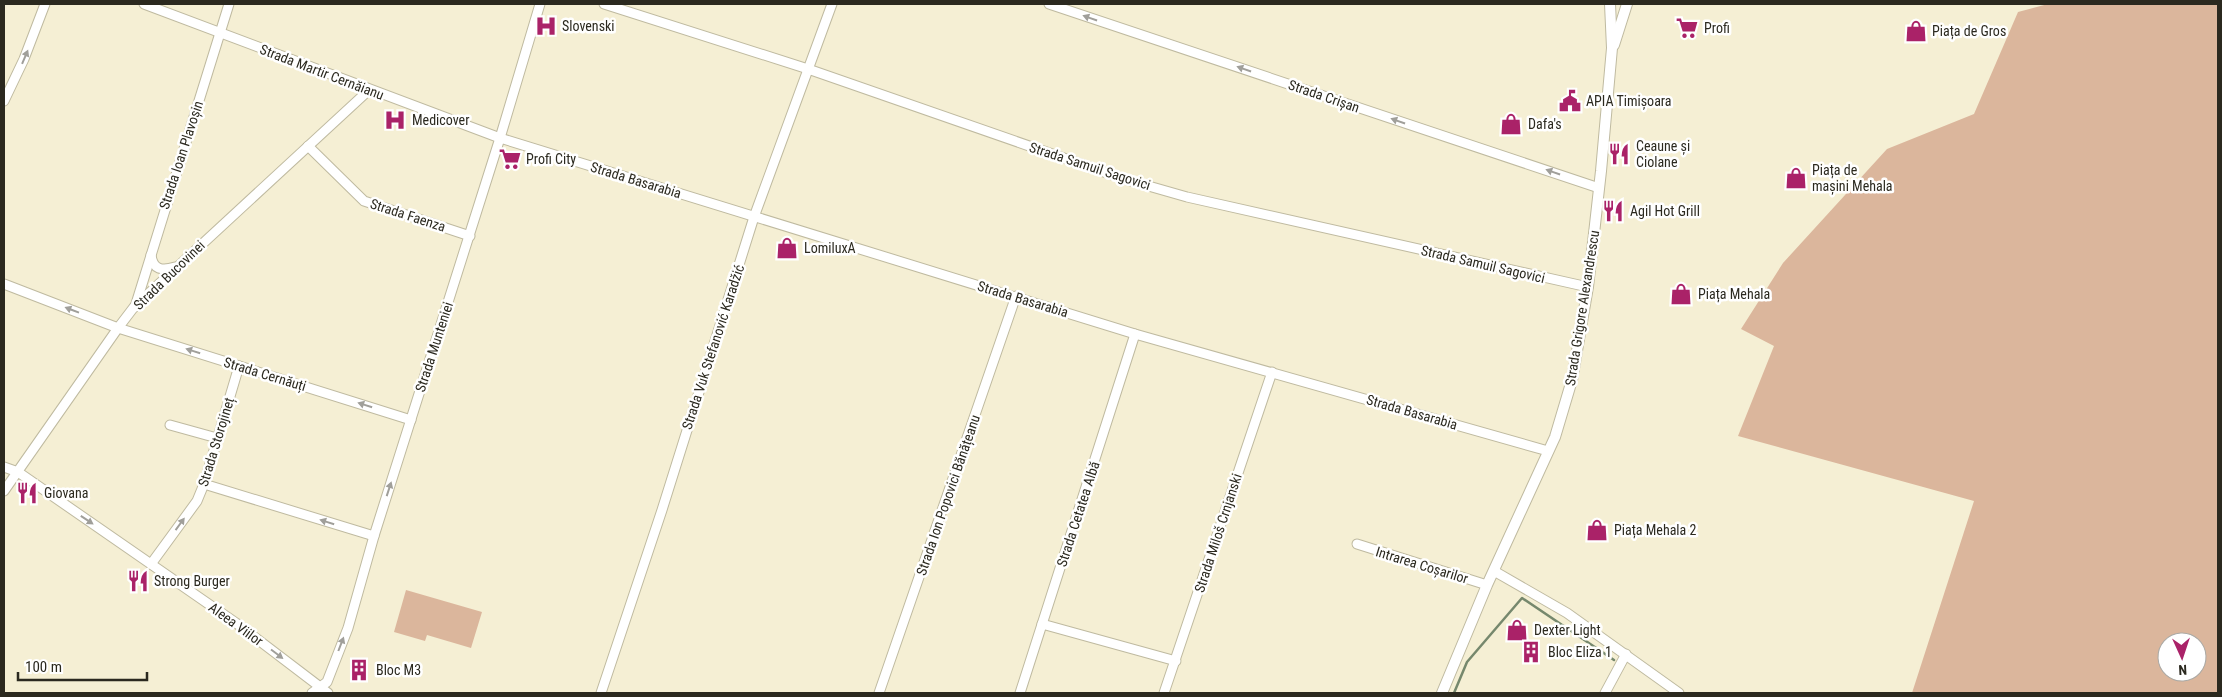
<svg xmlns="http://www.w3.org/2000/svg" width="2222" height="697" font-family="'Roboto Condensed',sans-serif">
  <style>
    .green { fill: #dbb69c; fill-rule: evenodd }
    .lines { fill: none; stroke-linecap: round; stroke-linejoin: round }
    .stream { stroke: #76886d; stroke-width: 2.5 }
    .minor-casing { stroke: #bfbaa0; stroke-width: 11 }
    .tertiary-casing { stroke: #bfbaa0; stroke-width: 12 }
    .minor { stroke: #fff; stroke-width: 9 }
    .tertiary { stroke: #fff; stroke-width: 10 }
    .oneway { fill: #a09f9a }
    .labels { text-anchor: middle; stroke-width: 5; stroke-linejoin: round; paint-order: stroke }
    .poi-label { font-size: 14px; fill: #2b291f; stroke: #fff; text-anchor: start }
    .street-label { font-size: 14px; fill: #2b291f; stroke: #fff }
  </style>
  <rect width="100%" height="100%" fill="#f5efd4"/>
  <!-- green -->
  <g class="green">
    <path d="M2048 4H2218V693H1912L1974 501 1738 436 1774 346 1741 329 1783 263 1887 149 1974 114 2018 12ZM2167 642H2197V672H2167Z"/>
    <polygon points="406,590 482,612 471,648 427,635 425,641 394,632"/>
  </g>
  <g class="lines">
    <!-- stream -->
    <polyline class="stream" points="1454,693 1467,662 1522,598 1614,660"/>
    <!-- minor casing -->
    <g class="minor-casing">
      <g id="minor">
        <polyline points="144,4 500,138 1135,334 1548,451"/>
        <polyline points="604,4 808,69 1124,179 1187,197 1588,287"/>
        <polyline points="1049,4 1599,188"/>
        <polyline points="4,101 24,59 45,4"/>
        <polyline points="308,146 364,201 470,236"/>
        <path d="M151 255C153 270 162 271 175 267"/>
        <polyline points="4,284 118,328 411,420"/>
        <polyline points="135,307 229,4"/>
        <polyline points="170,425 217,438"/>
        <polyline points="4,467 18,472 236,623 328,693"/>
        <polyline points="204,484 374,536"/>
        <polyline points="4,491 118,328 134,307 369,90"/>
        <polyline points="1357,544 1487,585"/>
        <polyline points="151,564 197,501 204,484 239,366"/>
        <polyline points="1494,571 1567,613 1679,693"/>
        <polyline points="1042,624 1176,661"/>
        <polyline points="312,693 327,682 348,628 374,536 500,138 540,4"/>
        <polyline points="601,693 662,510 754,217 832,4"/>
        <polyline points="879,693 1016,296"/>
        <polyline points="1020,693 1135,334"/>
        <polyline points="1164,693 1272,372"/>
        <polyline points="1605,693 1626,654"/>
      </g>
    </g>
    <!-- tertiary casing -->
    <g class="tertiary-casing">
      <g id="tertiary">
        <polyline points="1614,45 1627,4"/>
        <polyline points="1442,693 1487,585 1555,437 1572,380 1588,287 1601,171 1612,48 1610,4"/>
      </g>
    </g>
    <!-- minor -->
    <use href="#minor" class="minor"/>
    <!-- tertiary -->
    <use href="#tertiary" class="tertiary"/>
  </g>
  <!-- one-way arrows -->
  <defs><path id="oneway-solid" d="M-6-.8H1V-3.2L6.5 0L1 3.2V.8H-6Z" transform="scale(1.25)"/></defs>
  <g class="oneway">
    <use href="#oneway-solid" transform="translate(1090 18) rotate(-161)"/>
    <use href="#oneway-solid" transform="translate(25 57) rotate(-67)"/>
    <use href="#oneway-solid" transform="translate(1244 69) rotate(-161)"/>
    <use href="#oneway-solid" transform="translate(1398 121) rotate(-161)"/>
    <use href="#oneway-solid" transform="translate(1553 172) rotate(-161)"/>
    <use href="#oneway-solid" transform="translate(72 310) rotate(-159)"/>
    <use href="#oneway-solid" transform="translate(193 351) rotate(-163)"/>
    <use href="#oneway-solid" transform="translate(365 405) rotate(-162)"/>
    <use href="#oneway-solid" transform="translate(389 489) rotate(-72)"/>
    <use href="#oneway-solid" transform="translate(87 520) rotate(34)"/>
    <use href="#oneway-solid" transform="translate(327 522) rotate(-163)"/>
    <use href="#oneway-solid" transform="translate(180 524) rotate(-54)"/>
    <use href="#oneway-solid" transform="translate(341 644) rotate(-69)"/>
    <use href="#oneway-solid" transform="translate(277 654) rotate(37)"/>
  </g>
  <!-- icons -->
  <defs>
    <g id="hospital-bare" transform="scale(1.725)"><path d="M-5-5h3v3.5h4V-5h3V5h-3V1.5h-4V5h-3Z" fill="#aa2268" stroke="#fff" stroke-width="2.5" paint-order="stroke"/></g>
    <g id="supermarket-bare" transform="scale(1.725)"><path d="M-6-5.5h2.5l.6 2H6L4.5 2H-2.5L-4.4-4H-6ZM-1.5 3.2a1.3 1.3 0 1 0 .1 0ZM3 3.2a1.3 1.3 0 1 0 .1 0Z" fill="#aa2268" stroke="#fff" stroke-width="2.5" paint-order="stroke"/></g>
    <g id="shop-bare" transform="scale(1.725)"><path d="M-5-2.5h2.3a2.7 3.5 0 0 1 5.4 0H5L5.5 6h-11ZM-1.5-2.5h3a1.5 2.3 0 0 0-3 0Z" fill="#aa2268" stroke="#fff" stroke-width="2.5" paint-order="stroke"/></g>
    <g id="civic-bare" transform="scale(1.725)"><path d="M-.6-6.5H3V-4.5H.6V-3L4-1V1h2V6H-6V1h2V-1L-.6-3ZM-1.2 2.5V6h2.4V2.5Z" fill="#aa2268" stroke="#fff" stroke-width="2.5" paint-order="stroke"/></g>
    <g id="restaurant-bare" transform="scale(1.725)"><path d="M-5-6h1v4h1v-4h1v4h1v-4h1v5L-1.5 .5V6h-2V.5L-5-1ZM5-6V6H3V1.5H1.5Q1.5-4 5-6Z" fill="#aa2268" stroke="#fff" stroke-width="2.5" paint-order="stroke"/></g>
    <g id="building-bare" transform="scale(1.725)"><path d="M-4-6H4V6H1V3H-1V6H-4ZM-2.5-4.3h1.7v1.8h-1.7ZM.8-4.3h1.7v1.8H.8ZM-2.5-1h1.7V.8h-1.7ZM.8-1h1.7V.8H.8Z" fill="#aa2268" stroke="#fff" stroke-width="2.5" paint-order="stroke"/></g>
  </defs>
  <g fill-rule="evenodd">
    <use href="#hospital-bare" x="546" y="26"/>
    <use href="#supermarket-bare" x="1687" y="28"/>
    <use href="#shop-bare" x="1916" y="31"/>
    <use href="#civic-bare" x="1570" y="101"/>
    <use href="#hospital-bare" x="395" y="120"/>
    <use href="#shop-bare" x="1511" y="124"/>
    <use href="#restaurant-bare" x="1619" y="154"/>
    <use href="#supermarket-bare" x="510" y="159"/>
    <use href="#shop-bare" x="1796" y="178"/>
    <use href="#restaurant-bare" x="1613" y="211"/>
    <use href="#shop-bare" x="787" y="248"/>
    <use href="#shop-bare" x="1681" y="294"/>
    <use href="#restaurant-bare" x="27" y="493"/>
    <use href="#shop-bare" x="1597" y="530"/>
    <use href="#restaurant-bare" x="138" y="581"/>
    <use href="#shop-bare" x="1517" y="630"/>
    <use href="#building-bare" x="1531" y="652"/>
    <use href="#building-bare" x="359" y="670"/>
  </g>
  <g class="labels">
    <!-- poi labels -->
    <g class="poi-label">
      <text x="562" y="31">Slovenski</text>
      <text x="1704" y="33">Profi</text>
      <text x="1932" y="36">Piața de Gros</text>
      <text x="1586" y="106">APIA Timișoara</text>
      <text x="412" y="125">Medicover</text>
      <text x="1528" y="129">Dafa's</text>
      <text x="1636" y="151">Ceaune și<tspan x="1636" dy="16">Ciolane</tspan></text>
      <text x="526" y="164">Profi City</text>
      <text x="1812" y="175">Piața de<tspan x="1812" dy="16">mașini Mehala</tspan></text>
      <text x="1630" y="216">Agil Hot Grill</text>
      <text x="804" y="253">LomiluxA</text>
      <text x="1698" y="299">Piața Mehala</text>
      <text x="44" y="498">Giovana</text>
      <text x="1614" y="535">Piața Mehala 2</text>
      <text x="154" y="586">Strong Burger</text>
      <text x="1534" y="635">Dexter Light</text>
      <text x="1548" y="657">Bloc Eliza 1</text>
      <text x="376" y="675">Bloc M3</text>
    </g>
    <!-- street labels -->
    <g class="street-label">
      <text transform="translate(322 72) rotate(21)" y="5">Strada Martir Cernăianu</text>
      <text transform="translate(1324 96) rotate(19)" y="5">Strada Crișan</text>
      <text transform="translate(181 155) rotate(-72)" y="5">Strada Ioan Plavoșin</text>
      <text transform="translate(1090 166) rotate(18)" y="5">Strada Samuil Sagovici</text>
      <text transform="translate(636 180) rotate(17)" y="5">Strada Basarabia</text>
      <text transform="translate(408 215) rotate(18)" y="5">Strada Faenza</text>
      <text transform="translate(1483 264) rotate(13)" y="5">Strada Samuil Sagovici</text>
      <text transform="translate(169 275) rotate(-44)" y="5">Strada Bucovinei</text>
      <text transform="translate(1023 299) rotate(17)" y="5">Strada Basarabia</text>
      <text transform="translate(1582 308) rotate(-81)" y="5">Strada Grigore Alexandrescu</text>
      <text transform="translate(434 347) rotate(-72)" y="5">Strada Munteniei</text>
      <text transform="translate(713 347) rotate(-72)" y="5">Strada Vuk Stefanović Karadžić</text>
      <text transform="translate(265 374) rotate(17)" y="5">Strada Cernăuți</text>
      <text transform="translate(1412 412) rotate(16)" y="5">Strada Basarabia</text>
      <text transform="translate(216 442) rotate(-73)" y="5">Strada Storojineț</text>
      <text transform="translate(948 495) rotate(-71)" y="5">Strada Ion Popovici Bănățeanu</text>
      <text transform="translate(1078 514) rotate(-72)" y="5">Strada Cetatea Albă</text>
      <text transform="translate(1218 533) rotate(-72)" y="5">Strada Miloš Crnjanski</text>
      <text transform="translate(1422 565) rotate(17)" y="5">Intrarea Coșarilor</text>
      <text transform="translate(236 624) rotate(36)" y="5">Aleea Viilor</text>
    </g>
  </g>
  <!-- border -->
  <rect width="2222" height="697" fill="none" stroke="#2b291f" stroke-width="10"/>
  <!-- north arrow -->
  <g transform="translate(2182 657) rotate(177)"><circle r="24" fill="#ffffff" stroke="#aaa9a5"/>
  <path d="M0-4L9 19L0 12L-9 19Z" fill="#aa2268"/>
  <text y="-8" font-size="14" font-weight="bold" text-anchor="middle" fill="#2b291f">N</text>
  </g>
  <!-- scale -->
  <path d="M18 672v8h129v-8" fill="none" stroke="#2b291f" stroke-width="2.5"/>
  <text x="25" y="672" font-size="15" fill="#2b291f" stroke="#ffffff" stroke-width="4" paint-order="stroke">100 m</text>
</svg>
